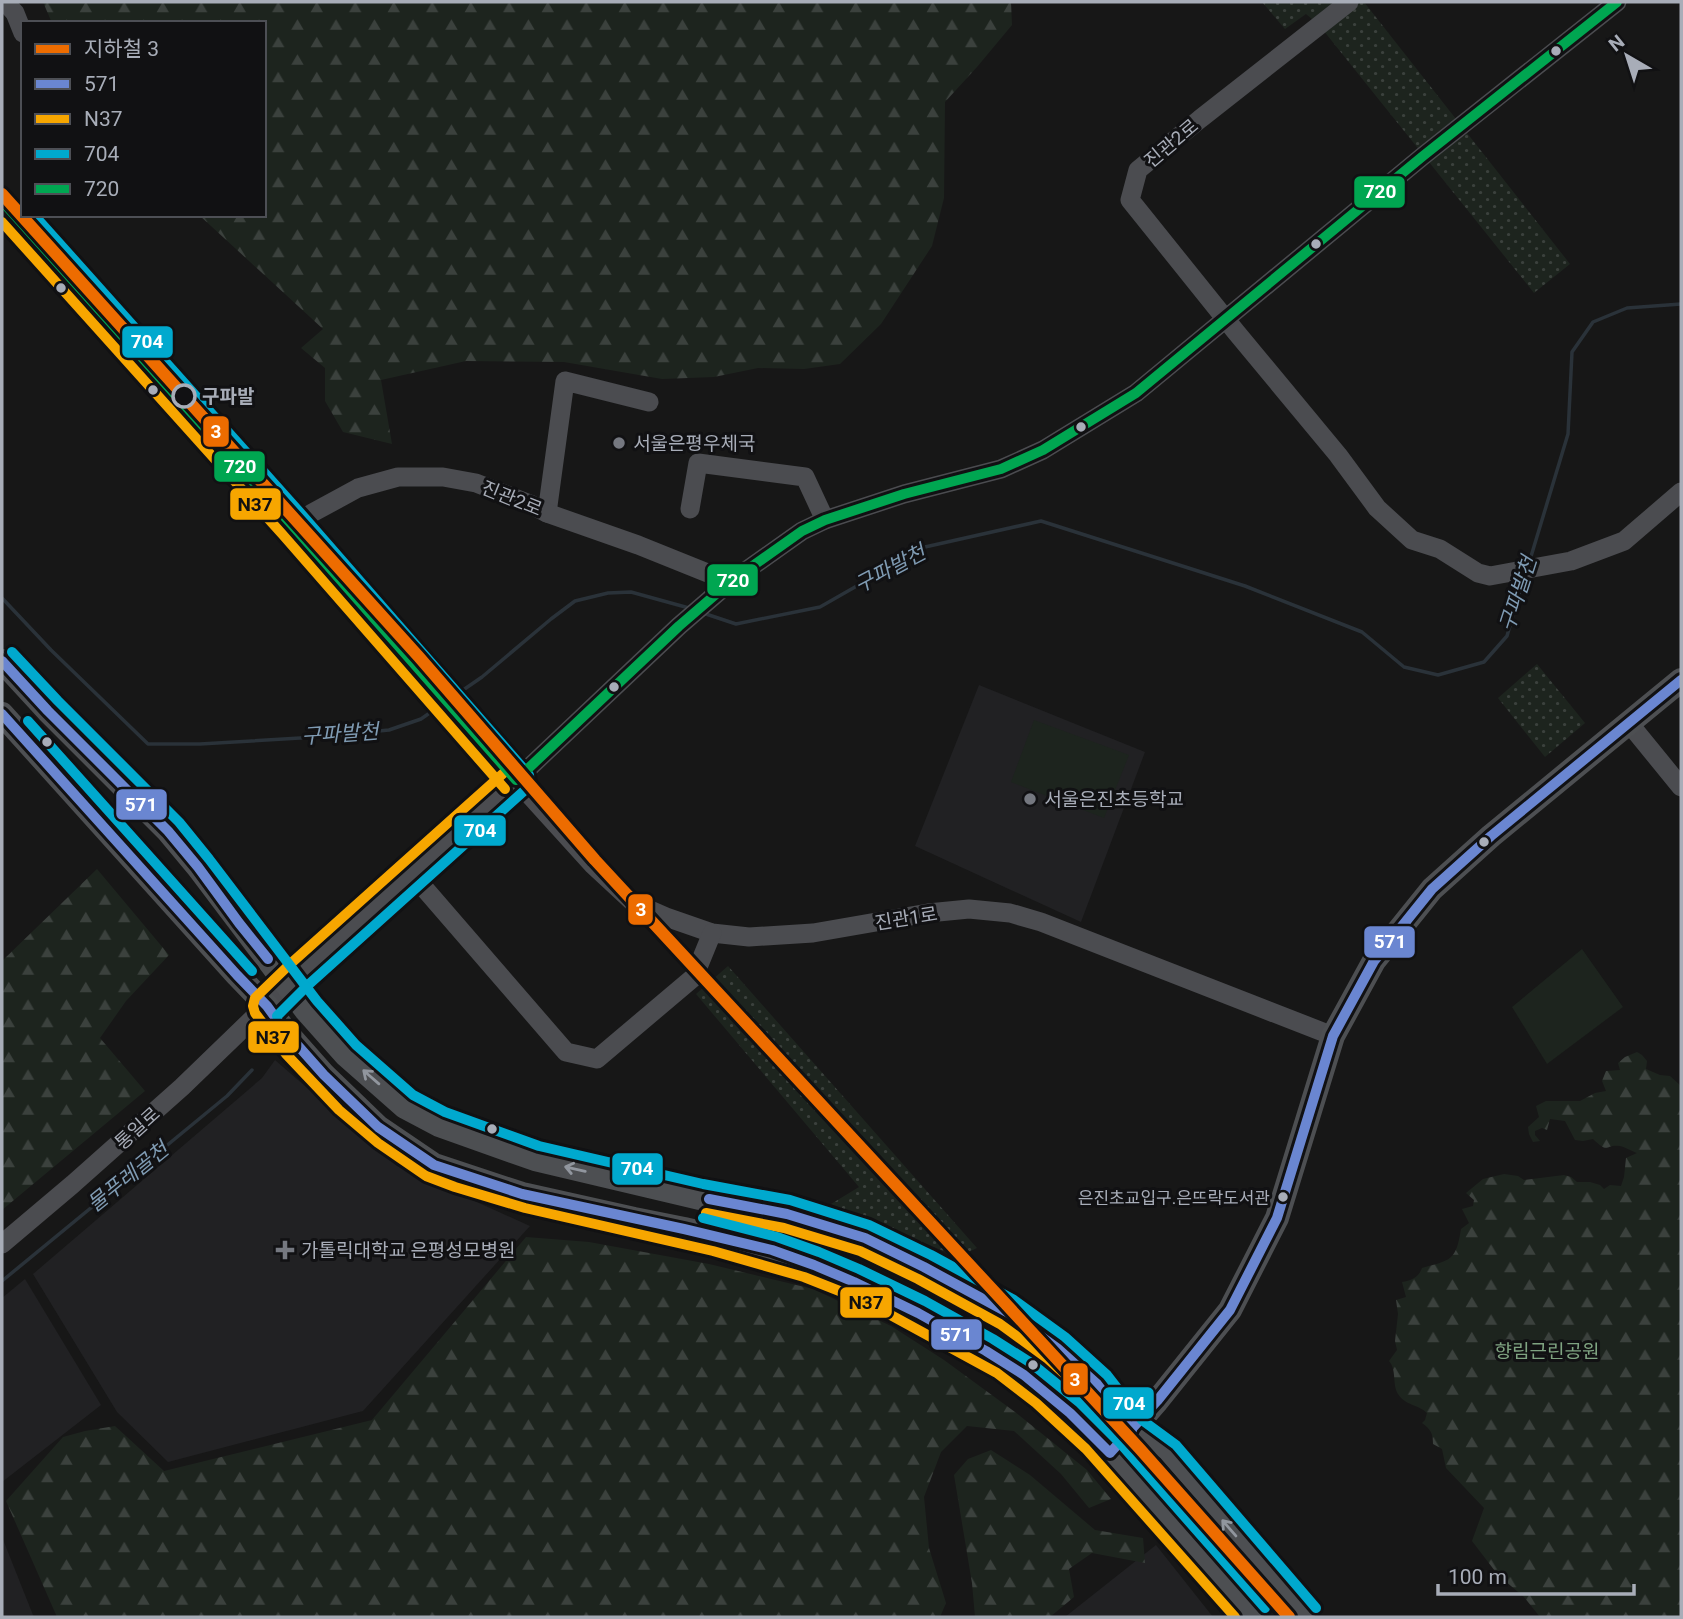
<svg xmlns="http://www.w3.org/2000/svg" width="1683" height="1619" font-family="Roboto,'Noto Sans KR',sans-serif">
  <style>
    .built { fill: #212123 }
    .grass { fill: #1d241e }
    .forest { fill: url(#forest-firs) }
    .park { fill: url(#park-dots) }
    .lines { fill: none; stroke-linecap: round; stroke-linejoin: round }
    .stream { stroke: #2a3239; stroke-width: 3.5 }
    .minor { stroke: #4b4c50; stroke-width: 19 }
    .major { stroke: #4d4f52; stroke-width: 24 }
    .bus-1-casing { stroke: #111113; stroke-width: 16 }
    .bus-2-casing { stroke: #111113; stroke-width: 16 }
    .bus-3-casing { stroke: #111113; stroke-width: 16 }
    .bus-4-casing { stroke: #111113; stroke-width: 16 }
    .bus-1 { stroke: #6a86d1; stroke-width: 10 }
    .bus-2 { stroke: #f7a600; stroke-width: 10 }
    .bus-3 { stroke: #00a9ce; stroke-width: 10 }
    .bus-4 { stroke: #00a651; stroke-width: 10 }
    .metro-1-casing { stroke: #111113; stroke-width: 18 }
    .metro-1 { stroke: #ed6c00; stroke-width: 12 }
    .oneway { stroke: #91969e }
    .bus-dot { fill: #a8adb8; stroke: #111113; stroke-width: 2.5 }
    .stop-dot { fill: #111113; stroke: #a8adb8; stroke-width: 3.5 }
    .poi-dot { fill: #757880; stroke: #111113; stroke-width: 2.5 }
    .labels { text-anchor: middle; stroke-width: 6; stroke-linejoin: round; paint-order: stroke }
    .bus-label { font-size: 17px; fill: #a8adb8; stroke: #111113; text-anchor: end }
    .street-label { font-size: 19px; fill: #a8adb8; stroke: #111113 }
    .stop-label { font-size: 19px; font-weight: bold; fill: #a8adb8; stroke: #111113; text-anchor: start }
    .poi-label { font-size: 19px; fill: #a8adb8; stroke: #111113; text-anchor: start }
    .park-label { font-size: 19px; fill: #7fa381; stroke: #111113 }
    .water-label { font-size: 21px; font-style: italic; fill: #7f9bb3; stroke: #111113 }
    .line-badge { stroke: #111113; stroke-width: 2.5 }
    .badge-label { font-size: 19px; text-anchor: middle; font-weight: bold; fill: #fff }
    .pale-badge-label { font-size: 19px; text-anchor: middle; font-weight: bold; fill: #111 }
  </style>
  <defs>
    <pattern id="forest-firs" width="22" height="20" patternUnits="userSpaceOnUse" patternTransform="scale(1.75)"><rect width="22" height="20" fill="#1d241e"/><path d="M5 1l3.5 6h-7zM16 11l3.5 6h-7z" fill="#3b413d"/></pattern>
    <pattern id="park-dots" width="8" height="8" patternUnits="userSpaceOnUse" patternTransform="scale(1.75)"><rect width="8" height="8" fill="#1d241e"/><path d="M2 2h.1M6 6h.1" fill="none" stroke="#3b413d" stroke-width="1.8" stroke-linecap="round"/></pattern>
  </defs>
  <rect width="100%" height="100%" fill="#171717"/>
  <!-- built -->
  <g class="built">
    <polygon points="979,685 1145,752 1081,922 915,846"/>
    <polygon points="275,1060 397,1166 530,1226 363,1411 168,1462 117,1412 33,1274 262,1078"/>
    <polygon points="25,1279 101,1405 2,1482 2,1298"/>
    <polygon points="2,1537 33,1615 35,1617 2,1617"/>
    <polygon points="1156,1545 1213,1617 1065,1617"/>
  </g>
  <!-- grass -->
  <g class="grass">
    <polygon points="1034,720 1129,755 1104,818 1011,782"/>
    <polygon points="1582,949 1623,1007 1547,1064 1512,1007"/>
  </g>
  <!-- forest -->
  <g class="forest">
    <polygon points="43,2 1011,2 1012,25 977,67 945,102 944,198 932,246 881,324 840,364 804,369 758,368 714,377 662,379 564,362 466,361 381,380 392,444 343,432 325,401 325,368 301,348 323,329 199,215 264,215 264,23 52,23"/>
    <polygon points="97,869 169,955 126,1001 100,1038 145,1091 2,1210 2,961"/>
    <path d="M1637 1052 1642 1055 1647 1061 1646 1069 1660 1075 1670 1076 1681 1086V1617H1540L1524 1597 1498 1575 1472 1541 1484 1508 1446 1468 1442 1449 1433 1444C1433 1434 1431 1429 1422 1423L1425 1420 1427 1413C1418 1404 1406 1406 1398 1394 1392 1384 1397 1370 1389 1361L1397 1350 1395 1341 1398 1314 1396 1300 1406 1297 1402 1282C1411 1281 1419 1277 1422 1268 1451 1260 1456 1261 1461 1229L1469 1223 1462 1209 1473 1206 1474 1200 1466 1193 1483 1179 1504 1174 1518 1176 1524 1180 1564 1175 1571 1177 1577 1182H1590L1600 1185 1604 1189 1610 1185 1621 1186 1624 1177 1626 1158 1637 1153C1632 1151 1625 1147 1620 1146 1604 1144 1610 1155 1593 1139L1583 1141 1575 1140 1565 1121 1550 1119 1547 1130 1542 1128 1535 1131V1135L1540 1141 1533 1142 1529 1134 1528 1127 1539 1117 1536 1106 1546 1101H1580L1595 1093 1606 1091 1602 1081 1606 1071 1620 1070 1618 1063 1625 1057Z"/>
    <polygon points="526,1237 589,1242 709,1264 813,1289 891,1326 944,1360 1015,1412 1087,1470 1111,1499 1089,1508 1061,1474 1014,1431 967,1426 941,1452 924,1497 929,1548 946,1603 940,1617 57,1617 6,1501 63,1437 85,1431 115,1426 164,1471 372,1420"/>
    <polygon points="991,1450 1030,1475 1095,1530 1143,1538 1145,1563 1092,1553 1069,1569 1074,1597 1050,1617 975,1617 972,1583 954,1475 968,1459"/>
  </g>
  <!-- park -->
  <g class="park">
    <polygon points="1262,2 1364,2 1570,264 1534,293 1319,25 1306,14 1285,29"/>
    <polygon points="1537,664 1585,723 1545,757 1498,698"/>
    <polygon points="728,966 977,1248 958,1257 831,1204 859,1187 696,994"/>
  </g>
  <g class="lines">
    <!-- stream -->
    <g class="stream">
      <polyline points="1529,563 1568,434 1572,352 1593,322 1627,308 1681,304"/>
      <polyline points="2,598 51,650 148,744 200,744 317,737 389,730 421,719 441,705"/>
      <polyline points="703,613 736,624 820,607 925,547 1041,521 1245,586 1362,632 1404,667 1438,675 1484,662 1507,636 1524,577"/>
      <polyline points="453,697 482,677 551,619 575,601 608,593 631,592 689,608"/>
      <polyline points="2,1281 227,1096 252,1070"/>
    </g>
    <!-- minor -->
    <g class="minor">
      <polyline points="5,2 15,13 23,33"/>
      <polyline points="1349,2 1200,119 1138,170 1130,200 1236,332 1338,455 1377,508 1412,540 1440,549 1478,573 1490,576 1571,561 1624,541 1681,492"/>
      <polyline points="2,201 293,526 516,780 592,864 634,903 666,917 712,933 749,937 813,933 928,913 969,909 1010,913 1041,922 1333,1036"/>
      <polyline points="690,509 698,463 805,477 825,520"/>
      <polyline points="547,513 565,381 649,402"/>
      <polyline points="293,526 312,513 358,488 398,477 443,477 476,483 530,504 547,513 638,545 730,582"/>
      <polyline points="1628,722 1681,787"/>
      <polyline points="412,874 566,1052 597,1059 694,977 712,933"/>
      <polyline points="2,1244 73,1184 182,1087 297,976 516,780 679,626 730,582 802,531 825,520 904,494 1001,469 1043,450 1136,393 1423,156 1617,2"/>
    </g>
    <!-- major -->
    <g class="major">
      <polyline points="2,661 48,711 168,831 198,867 306,1010 346,1055 405,1107 439,1125 535,1159 700,1198 787,1214 865,1238 924,1267 1007,1312 1057,1348 1097,1384 1132,1430 1165,1454 1305,1617"/>
      <polyline points="2,714 237,975 267,1006 285,1031 324,1075 378,1127 434,1165 522,1194 634,1219 684,1229 772,1250 814,1265 854,1282 918,1313 986,1351 1024,1375 1070,1413 1110,1453 1254,1617"/>
      <polyline points="1123,1440 1157,1401 1230,1310 1277,1218 1333,1036 1374,961 1432,889 1491,836 1681,680"/>
    </g>
    <!-- bus-1 casing -->
    <g class="bus-1-casing">
      <g id="bus-1">
        <polyline points="2,661 48,711 168,831 198,867 239,923 268,959"/>
        <polyline points="2,714 237,975 267,1006 285,1031 324,1075 378,1127 434,1165 522,1194 684,1229 772,1250 814,1265 854,1282 918,1313 986,1351 1024,1375 1070,1413 1110,1453 1157,1401 1230,1310 1277,1218 1333,1036 1374,961 1432,889 1491,836 1681,680"/>
        <polyline points="709,1199 787,1214 865,1238 924,1267 1007,1312 1057,1348 1097,1384 1132,1430"/>
      </g>
    </g>
    <!-- bus-2 casing -->
    <g class="bus-2-casing">
      <g id="bus-2">
        <polyline points="2,222 283,535 505,789"/>
        <polyline points="507,770 288,966 255,998 253,1006 255,1013 286,1054 339,1110 378,1143 426,1176 455,1187 525,1208 713,1251 804,1277 847,1294 876,1307 997,1373 1036,1403 1086,1449 1235,1617"/>
        <polyline points="706,1213 784,1228 860,1251 918,1279 1000,1324 1048,1359 1087,1394 1122,1440 1155,1464 1287,1617"/>
      </g>
    </g>
    <!-- bus-3 casing -->
    <g class="bus-3-casing">
      <g id="bus-3">
        <polyline points="34,215 304,517 529,775 530,784 525,790 307,986 277,1016"/>
        <polyline points="12,652 58,701 179,822 209,859 317,1001 356,1045 413,1095 445,1112 539,1146 703,1184 790,1200 869,1225 931,1255 1014,1300 1065,1337 1107,1375 1142,1420 1176,1445 1316,1608"/>
        <polyline points="28,721 252,971"/>
        <polyline points="703,1218 777,1237 819,1252 859,1269 925,1301 993,1339 1031,1363 1079,1402 1120,1443 1265,1608"/>
      </g>
    </g>
    <!-- bus-4 casing -->
    <g class="bus-4-casing">
      <polyline id="bus-4" points="2,201 293,526 516,780 679,626 730,582 802,531 825,520 904,494 1001,469 1043,450 1136,393 1423,156 1617,2"/>
    </g>
    <!-- bus-1 -->
    <use href="#bus-1" class="bus-1"/>
    <!-- bus-2 -->
    <use href="#bus-2" class="bus-2"/>
    <!-- bus-3 -->
    <use href="#bus-3" class="bus-3"/>
    <!-- bus-4 -->
    <use href="#bus-4" class="bus-4"/>
    <!-- metro-1 casing -->
    <g class="metro-1-casing">
      <polyline id="metro-1" points="2,194 419,657 595,860 1140,1449 1289,1617"/>
    </g>
    <!-- metro-1 -->
    <use href="#metro-1" class="metro-1"/>
  </g>
  <!-- one-way arrows -->
  <defs><path id="oneway-shaft" d="M-6 0H5M1.5-3L5.5 0L1.5 3" fill="none" stroke-width="1.6" stroke-linecap="round" stroke-linejoin="round" transform="scale(1.75)"/></defs>
  <g class="oneway">
    <use href="#oneway-shaft" transform="translate(371 1077) rotate(-139)"/>
    <use href="#oneway-shaft" transform="translate(575 1169) rotate(-167)"/>
    <use href="#oneway-shaft" transform="translate(1229 1528) rotate(-131)"/>
  </g>
  <!-- markers -->
  <g class="bus-dot">
    <circle cx="1556" cy="51" r="6"/>
    <circle cx="1316" cy="244" r="6"/>
    <circle cx="61" cy="288" r="6"/>
    <circle cx="153" cy="390" r="6"/>
    <circle cx="1081" cy="427" r="6"/>
    <circle cx="614" cy="687" r="6"/>
    <circle cx="47" cy="742" r="6"/>
    <circle cx="1484" cy="842" r="6"/>
    <circle cx="492" cy="1129" r="6"/>
    <circle cx="1283" cy="1197" r="6"/>
    <circle cx="1033" cy="1365" r="6"/>
  </g>
  <circle class="stop-dot" cx="184" cy="396" r="11"/>
  <g class="poi-dot">
    <circle cx="619" cy="443" r="7"/>
    <circle cx="1030" cy="799" r="7"/>
    <path d="M281.5 1239.5h7v7h7v7h-7v7h-7v-7h-7v-7h7z"/>
  </g>
  <g class="labels">
    <!-- bus labels -->
    <g class="bus-label">
      <text x="1270" y="1204">은진초교입구.은뜨락도서관</text>
    </g>
    <!-- street labels -->
    <g class="street-label">
      <text transform="translate(1171 143) rotate(-40)" y="7">진관2로</text>
      <text transform="translate(512 498) rotate(22)" y="7">진관2로</text>
      <text transform="translate(906 918) rotate(-9)" y="7">진관1로</text>
      <text transform="translate(137 1128) rotate(-42)" y="7">통일로</text>
    </g>
    <!-- stop labels -->
    <g class="stop-label">
      <text x="202" y="403">구파발</text>
    </g>
    <!-- poi labels -->
    <g class="poi-label">
      <text x="633" y="450">서울은평우체국</text>
      <text x="1044" y="806">서울은진초등학교</text>
      <text x="301" y="1257">가톨릭대학교 은평성모병원</text>
    </g>
    <!-- park labels -->
    <g class="park-label">
      <text x="1547" y="1358">향림근린공원</text>
    </g>
    <!-- water labels -->
    <g class="water-label">
      <text transform="translate(890 569) rotate(-28)" y="7">구파발천</text>
      <text transform="translate(1518 594) rotate(-72)" y="7">구파발천</text>
      <text transform="translate(340 734) rotate(-4)" y="7">구파발천</text>
      <text transform="translate(128 1177) rotate(-39)" y="7">물푸레골천</text>
    </g>
  </g>
  <g class="line-badge">
    <rect x="1353" y="175" width="53" height="34" rx="7" fill="#00a651"/>
    <rect x="121" y="325" width="53" height="34" rx="7" fill="#00a9ce"/>
    <rect x="202" y="415" width="28" height="33" rx="7" fill="#ed6c00"/>
    <rect x="213" y="450" width="53" height="33" rx="7" fill="#00a651"/>
    <rect x="229" y="487" width="53" height="34" rx="7" fill="#f7a600"/>
    <rect x="706" y="563" width="53" height="34" rx="7" fill="#00a651"/>
    <rect x="115" y="788" width="53" height="33" rx="7" fill="#6a86d1"/>
    <rect x="453" y="814" width="54" height="33" rx="7" fill="#00a9ce"/>
    <rect x="627" y="893" width="27" height="33" rx="7" fill="#ed6c00"/>
    <rect x="1363" y="925" width="53" height="34" rx="7" fill="#6a86d1"/>
    <rect x="247" y="1020" width="53" height="34" rx="7" fill="#f7a600"/>
    <rect x="611" y="1152" width="53" height="34" rx="7" fill="#00a9ce"/>
    <rect x="839" y="1286" width="54" height="33" rx="7" fill="#f7a600"/>
    <rect x="930" y="1318" width="53" height="33" rx="7" fill="#6a86d1"/>
    <rect x="1062" y="1362" width="27" height="34" rx="7" fill="#ed6c00"/>
    <rect x="1102" y="1386" width="53" height="34" rx="7" fill="#00a9ce"/>
  </g>
  <g class="badge-label">
    <text x="1380" y="198">720</text>
    <text x="147" y="348">704</text>
    <text x="216" y="438">3</text>
    <text x="240" y="473">720</text>
    <text x="733" y="587">720</text>
    <text x="141" y="811">571</text>
    <text x="480" y="837">704</text>
    <text x="641" y="916">3</text>
    <text x="1390" y="948">571</text>
    <text x="637" y="1175">704</text>
    <text x="956" y="1341">571</text>
    <text x="1075" y="1386">3</text>
    <text x="1129" y="1410">704</text>
  </g>
  <g class="pale-badge-label">
    <text x="255" y="511">N37</text>
    <text x="273" y="1044">N37</text>
    <text x="866" y="1309">N37</text>
  </g>
  <!-- border -->
  <rect width="1683" height="1619" fill="none" stroke="#a8adb8" stroke-width="7"/>
  <!-- legend -->
  <rect x="21" y="21" width="245" height="196" fill="#111113" stroke="#4d4f55" stroke-width="2"/>
  <rect x="35" y="44" width="35" height="10" fill="#ed6c00" stroke="#4d4f55" stroke-width="2"/>
  <text x="84" y="56" font-size="21" fill="#a8adb8">지하철 3</text>
  <rect x="35" y="79" width="35" height="10" fill="#6a86d1" stroke="#4d4f55" stroke-width="2"/>
  <text x="84" y="91" font-size="21" fill="#a8adb8">571</text>
  <rect x="35" y="114" width="35" height="10" fill="#f7a600" stroke="#4d4f55" stroke-width="2"/>
  <text x="84" y="126" font-size="21" fill="#a8adb8">N37</text>
  <rect x="35" y="149" width="35" height="10" fill="#00a9ce" stroke="#4d4f55" stroke-width="2"/>
  <text x="84" y="161" font-size="21" fill="#a8adb8">704</text>
  <rect x="35" y="184" width="35" height="10" fill="#00a651" stroke="#4d4f55" stroke-width="2"/>
  <text x="84" y="196" font-size="21" fill="#a8adb8">720</text>
  <!-- north arrow -->
  <g transform="translate(1627 56) rotate(321)" stroke="#111113" stroke-width="5" paint-order="stroke">
  <path d="M0-5L12 26L0 18L-12 26Z" fill="#a8adb8"/>
  <text y="-10" font-size="19" font-weight="bold" text-anchor="middle" fill="#a8adb8">N</text>
  </g>
  <!-- scale -->
  <path d="M1438 1584v10h196v-10" fill="none" stroke="#a8adb8" stroke-width="3.5"/>
  <text x="1448" y="1584" font-size="21" fill="#a8adb8" stroke="#111113" stroke-width="5" paint-order="stroke">100 m</text>
</svg>
